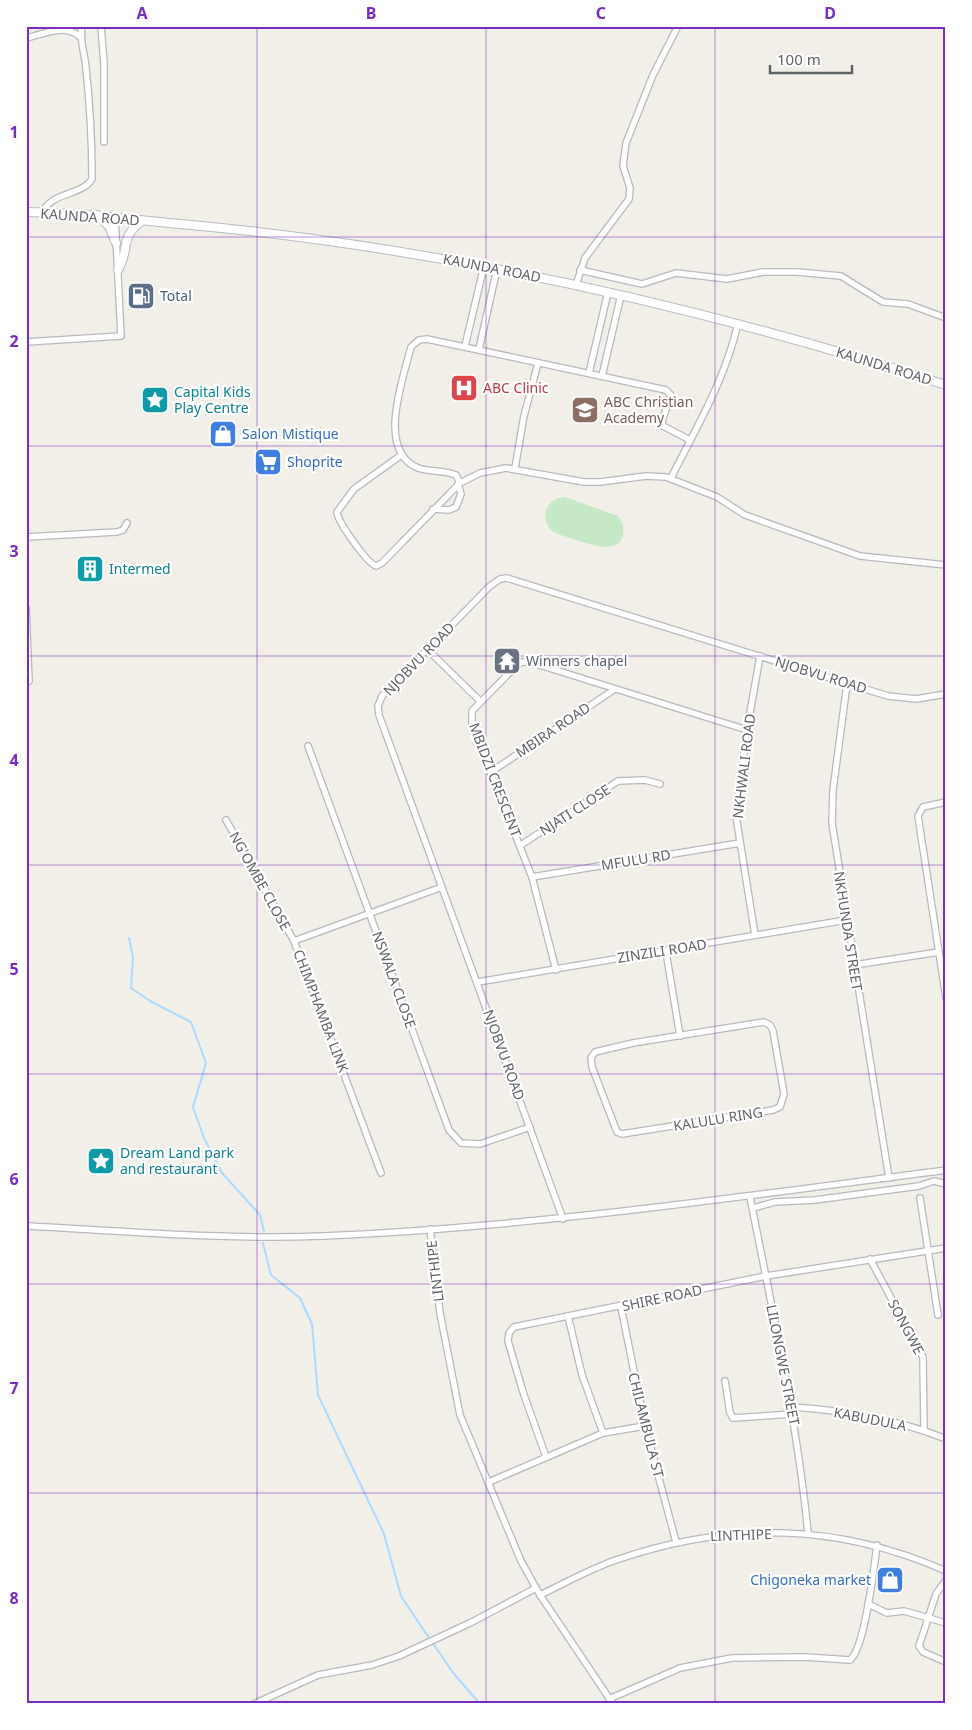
<svg xmlns="http://www.w3.org/2000/svg" width="972" height="1730" font-family="'Noto Sans',sans-serif">
  <style>
    .garden { fill: #c5e8c5 }
    .lines { fill: none; stroke-linecap: round; stroke-linejoin: round }
    .stream { stroke: #aadaff; stroke-width: 2 }
    .street-casing { stroke: #b5b8bc; stroke-width: 8 }
    .secondary-casing { stroke: #b6babf; stroke-width: 10 }
    .street { stroke: #fff; stroke-width: 5.5 }
    .secondary { stroke: #fff; stroke-width: 8 }
    .grid { fill: none; stroke: #7b2cbf; stroke-width: 1; stroke-opacity: 0.55 }
    .labels { text-anchor: middle; stroke-width: 4.5; stroke-linejoin: round; paint-order: stroke }
    .street-label { font-size: 14px; fill: #5f6368; stroke: #fff }
    .service-label { font-size: 14px; fill: #4e5e75; stroke: #fff; text-anchor: start }
    .health-label { font-size: 14px; fill: #be3a42; stroke: #fff; text-anchor: start }
    .culture-label { font-size: 14px; fill: #0d838f; stroke: #fff; text-anchor: start }
    .education-label { font-size: 14px; fill: #785e54; stroke: #fff; text-anchor: start }
    .shop-label { font-size: 14px; fill: #366cbe; stroke: #fff; text-anchor: start }
    .worship-label { font-size: 14px; fill: #5b616d; stroke: #fff; text-anchor: start }
    .neatline { fill: none; stroke: #7b2cbf; stroke-width: 2 }
    .grid-label { font-size: 16px; text-anchor: middle; font-weight: bold; fill: #7b2cbf }
  </style>
  <rect width="100%" height="100%" fill="#f1efe8"/>
  <!-- garden -->
  <path class="garden" d="M565 497 618 516 623 525C627 558 593 545 576 540 568 537 558 535 551 530 539 516 547 498 565 497Z"/>
  <g class="lines">
    <!-- stream -->
    <g class="stream">
      <polyline points="129,938 133,957 131,988 150,1001 191,1022 206,1063 193,1107 204,1138 222,1173 260,1215 264,1231"/>
      <polyline points="263,1243 271,1275 300,1298 312,1324 318,1395 384,1534 401,1596 429,1638"/>
      <polyline points="432,1642 454,1674 480,1704"/>
    </g>
    <!-- street casing -->
    <g class="street-casing">
      <g id="street">
        <polyline points="101,26 104,64 104,142"/>
        <path d="M26 38C44 34 65 23 80 37"/>
        <path d="M43 213C49 192 82 196 92 179 92 142 90 105 86 68 85 54 79 40 82 26"/>
        <polyline points="580,270 642,284 676,273 727,279 763,272 797,272 841,276 883,302 908,304 946,318"/>
        <polyline points="576,285 585,258 629,199 630,188 623,166 626,143 653,75 678,26"/>
        <polyline points="26,342 121,336 115,217"/>
        <polyline points="465,346 484,266"/>
        <polyline points="479,349 497,269"/>
        <polyline points="589,373 608,292"/>
        <polyline points="602,376 621,295"/>
        <path d="M400 456 354 489 337 512C337 521 367 563 376 566L382 563 460 483 480 473 506 468 584 482H600L646 476 666 477 717 497 745 515 860 556 946 565"/>
        <polyline points="515,468 524,416 538,363"/>
        <path d="M671 478C696 428 726 378 738 323"/>
        <path d="M460 483 456 475C444 470 429 472 418 468 376 451 403 379 411 347L419 340 427 339 666 390 671 395 662 421 663 426 690 440"/>
        <polyline points="433,509 449,510 456,507 461,494 458,484"/>
        <polyline points="26,537 117,532 123,530 127,523"/>
        <polyline points="26,608 29,681"/>
        <polyline points="428,650 480,701"/>
        <polyline points="847,684 833,790 832,823 889,1178"/>
        <polyline points="308,746 449,1130 461,1143 480,1144 530,1127"/>
        <polyline points="491,772 615,689"/>
        <polyline points="946,802 923,807 918,816 946,998"/>
        <polyline points="226,820 294,941"/>
        <polyline points="521,845 618,781 645,780 660,784"/>
        <polyline points="532,877 740,843"/>
        <polyline points="755,935 736,816 747,730 760,656"/>
        <polyline points="666,952 680,1036"/>
        <polyline points="854,965 939,952"/>
        <polyline points="556,970 532,877 472,726 472,711 516,666 522,662 530,662 747,730"/>
        <polyline points="478,982 846,920"/>
        <polygon points="764,1022 770,1025 773,1031 784,1094 780,1107 773,1110 622,1134 617,1132 592,1067 591,1058 595,1052 633,1043"/>
        <polyline points="381,1173 294,941 442,887"/>
        <path d="M750 1197C772 1309 797 1420 808 1533"/>
        <polyline points="920,1198 938,1315"/>
        <polyline points="753,1208 775,1202 815,1200 919,1186 934,1181 946,1184"/>
        <polyline points="563,1219 379,715 378,706 382,696 490,586 500,579 507,578 888,696 916,699 946,694"/>
        <path d="M26 1226C125 1231 224 1240 323 1236 532 1227 739 1197 946 1170"/>
        <polyline points="430,1229 440,1313 460,1415 521,1561 540,1595 613,1704"/>
        <polyline points="870,1259 923,1357 924,1430"/>
        <polyline points="621,1307 645,1426 676,1542"/>
        <polyline points="568,1316 582,1375 603,1433"/>
        <polyline points="725,1381 730,1413 733,1418 793,1414"/>
        <path d="M792 1407C841 1410 900 1420 946 1439"/>
        <polyline points="546,1457 523,1392 508,1341 509,1333 514,1327 766,1276 946,1248"/>
        <polyline points="489,1482 603,1433 645,1426"/>
        <polyline points="946,1580 936,1594 919,1646 923,1652 946,1662"/>
        <path d="M540 1595C565 1583 590 1569 616 1560 729 1521 837 1523 946 1571"/>
        <polyline points="868,1604 887,1613 904,1611 946,1623"/>
        <path d="M609 1699 680 1668 732 1658 805 1657 850 1660C865 1648 874 1567 877 1545"/>
        <polyline points="254,1704 318,1675 372,1665 399,1656 472,1622 536,1588"/>
      </g>
    </g>
    <!-- secondary casing -->
    <g class="secondary-casing">
      <g id="secondary">
        <path d="M26 212C82 213 136 220 191 225 448 249 700 306 946 385"/>
        <polyline points="97,215 109,226 116,243"/>
        <path d="M118 270C130 251 119 237 142 221"/>
      </g>
    </g>
    <!-- street -->
    <use href="#street" class="street"/>
    <!-- secondary -->
    <use href="#secondary" class="secondary"/>
  </g>
  <!-- grid -->
  <path class="grid" d="M257 26V1704M486 26V1704M715 26V1704M26 237H946M26 446H946M26 656H946M26 865H946M26 1074H946M26 1284H946M26 1493H946"/>
  <!-- icons -->
  <defs>
    <g id="fuel-square" transform="scale(1.4375)"><rect x="-9" y="-9" width="18" height="18" rx="4" fill="#5c6f8a" stroke="#fff"/><path d="M-5.5-6h7V0h2V4h1.3V-2.5L3-4.5l.8-.8L6-3V5H2.5V1h-1V6h-7ZM-4.2-4.7v3.2H.2V-4.7Z" fill="#fff"/></g>
    <g id="hospital-square" transform="scale(1.4375)"><rect x="-9" y="-9" width="18" height="18" rx="4" fill="#e0444e" stroke="#fff"/><path d="M-5-5h3v3.5h4V-5h3V5h-3V1.5h-4V5h-3Z" fill="#fff"/></g>
    <g id="sight-square" transform="scale(1.4375)"><rect x="-9" y="-9" width="18" height="18" rx="4" fill="#0f9aa8" stroke="#fff"/><path d="M0-6L1.8-2.2L6-1.7L2.9 1.2L3.7 5.4L0 3.3L-3.7 5.4L-2.9 1.2L-6-1.7L-1.8-2.2Z" fill="#fff"/></g>
    <g id="school-square" transform="scale(1.4375)"><rect x="-9" y="-9" width="18" height="18" rx="4" fill="#8d6e63" stroke="#fff"/><path d="M0-5L7-2L0 1L-7-2ZM-4 1L0 2.5L4 1V4Q0 6-4 4Z" fill="#fff"/></g>
    <g id="shop-square" transform="scale(1.4375)"><rect x="-9" y="-9" width="18" height="18" rx="4" fill="#3f7fe0" stroke="#fff"/><path d="M-5-2.5h2.3a2.7 3.5 0 0 1 5.4 0H5L5.5 6h-11ZM-1.5-2.5h3a1.5 2.3 0 0 0-3 0Z" fill="#fff"/></g>
    <g id="supermarket-square" transform="scale(1.4375)"><rect x="-9" y="-9" width="18" height="18" rx="4" fill="#3f7fe0" stroke="#fff"/><path d="M-6-5.5h2.5l.6 2H6L4.5 2H-2.5L-4.4-4H-6ZM-1.5 3.2a1.3 1.3 0 1 0 .1 0ZM3 3.2a1.3 1.3 0 1 0 .1 0Z" fill="#fff"/></g>
    <g id="building-square" transform="scale(1.4375)"><rect x="-9" y="-9" width="18" height="18" rx="4" fill="#0f9aa8" stroke="#fff"/><path d="M-4-6H4V6H1V3H-1V6H-4ZM-2.5-4.3h1.7v1.8h-1.7ZM.8-4.3h1.7v1.8H.8ZM-2.5-1h1.7V.8h-1.7ZM.8-1h1.7V.8H.8Z" fill="#fff"/></g>
    <g id="temple-square" transform="scale(1.4375)"><rect x="-9" y="-9" width="18" height="18" rx="4" fill="#6b7280" stroke="#fff"/><path d="M0-6L5-2H3V0L6.5 2.5H4V6H1.5V3h-3V6H-4V2.5H-6.5L-3 0V-2H-5Z" fill="#fff"/></g>
  </defs>
  <g fill-rule="evenodd">
    <use href="#fuel-square" x="141" y="296"/>
    <use href="#hospital-square" x="464" y="388"/>
    <use href="#sight-square" x="155" y="400"/>
    <use href="#school-square" x="585" y="410"/>
    <use href="#shop-square" x="223" y="434"/>
    <use href="#supermarket-square" x="268" y="462"/>
    <use href="#building-square" x="90" y="569"/>
    <use href="#temple-square" x="507" y="661"/>
    <use href="#sight-square" x="101" y="1161"/>
    <use href="#shop-square" x="890" y="1580"/>
  </g>
  <g class="labels">
    <!-- street labels -->
    <g class="street-label">
      <text transform="translate(90 217) rotate(4)" y="5">KAUNDA ROAD</text>
      <text transform="translate(492 268) rotate(11)" y="5">KAUNDA ROAD</text>
      <text transform="translate(884 366) rotate(17)" y="5">KAUNDA ROAD</text>
      <text transform="translate(419 659) rotate(-46)" y="5">NJOBVU ROAD</text>
      <text transform="translate(821 675) rotate(17)" y="5">NJOBVU ROAD</text>
      <text transform="translate(553 730) rotate(-34)" y="5">MBIRA ROAD</text>
      <text transform="translate(744 766) rotate(-83)" y="5">NKHWALI ROAD</text>
      <text transform="translate(495 780) rotate(69)" y="5">MBIDZI CRESCENT</text>
      <text transform="translate(575 810) rotate(-33)" y="5">NJATI CLOSE</text>
      <text transform="translate(636 860) rotate(-9)" y="5">MFULU RD</text>
      <text transform="translate(260 881) rotate(61)" y="5">NG'OMBE CLOSE</text>
      <text transform="translate(848 931) rotate(81)" y="5">NKHUNDA STREET</text>
      <text transform="translate(662 951) rotate(-9)" y="5">ZINZILI ROAD</text>
      <text transform="translate(394 980) rotate(70)" y="5">NSWALA CLOSE</text>
      <text transform="translate(321 1011) rotate(69)" y="5">CHIMPHAMBA LINK</text>
      <text transform="translate(504 1055) rotate(70)" y="5">NJOBVU ROAD</text>
      <text transform="translate(718 1119) rotate(-9)" y="5">KALULU RING</text>
      <text transform="translate(435 1271) rotate(-97)" y="5">LINTHIPE</text>
      <text transform="translate(662 1298) rotate(-12)" y="5">SHIRE ROAD</text>
      <text transform="translate(906 1327) rotate(62)" y="5">SONGWE</text>
      <text transform="translate(783 1365) rotate(79)" y="5">LILONGWE STREET</text>
      <text transform="translate(870 1419) rotate(11)" y="5">KABUDULA</text>
      <text transform="translate(646 1425) rotate(76)" y="5">CHILAMBULA ST</text>
      <text transform="translate(741 1535) rotate(-2)" y="5">LINTHIPE</text>
    </g>
    <!-- service labels -->
    <g class="service-label">
      <text x="160" y="301">Total</text>
    </g>
    <!-- health labels -->
    <g class="health-label">
      <text x="483" y="393">ABC Clinic</text>
    </g>
    <!-- culture labels -->
    <g class="culture-label">
      <text x="174" y="397">Capital Kids<tspan x="174" dy="16">Play Centre</tspan></text>
      <text x="109" y="574">Intermed</text>
      <text x="120" y="1158">Dream Land park<tspan x="120" dy="16">and restaurant</tspan></text>
    </g>
    <!-- education labels -->
    <g class="education-label">
      <text x="604" y="407">ABC Christian<tspan x="604" dy="16">Academy</tspan></text>
    </g>
    <!-- shop labels -->
    <g class="shop-label">
      <text x="242" y="439">Salon Mistique</text>
      <text x="287" y="467">Shoprite</text>
      <text x="871" y="1585" text-anchor="end">Chigoneka market</text>
    </g>
    <!-- worship labels -->
    <g class="worship-label">
      <text x="526" y="666">Winners chapel</text>
    </g>
  </g>
  <!-- border -->
  <rect width="972" height="1730" fill="none" stroke="#ffffff" stroke-width="55"/>
  <!-- scale -->
  <path d="M770 65v8h82v-8" fill="none" stroke="#5f6368" stroke-width="2.5"/>
  <text x="777" y="65" font-size="15" fill="#5f6368" stroke="#ffffff" stroke-width="4" paint-order="stroke">100 m</text>
  <rect x="28" y="28" width="916" height="1674" class="neatline"/>
  <g class="grid-label">
    <text x="142" y="19">A</text>
    <text x="371" y="19">B</text>
    <text x="601" y="19">C</text>
    <text x="830" y="19">D</text>
    <text x="14" y="138">1</text>
    <text x="14" y="347">2</text>
    <text x="14" y="557">3</text>
    <text x="14" y="766">4</text>
    <text x="14" y="975">5</text>
    <text x="14" y="1185">6</text>
    <text x="14" y="1394">7</text>
    <text x="14" y="1604">8</text>
  </g>
</svg>
